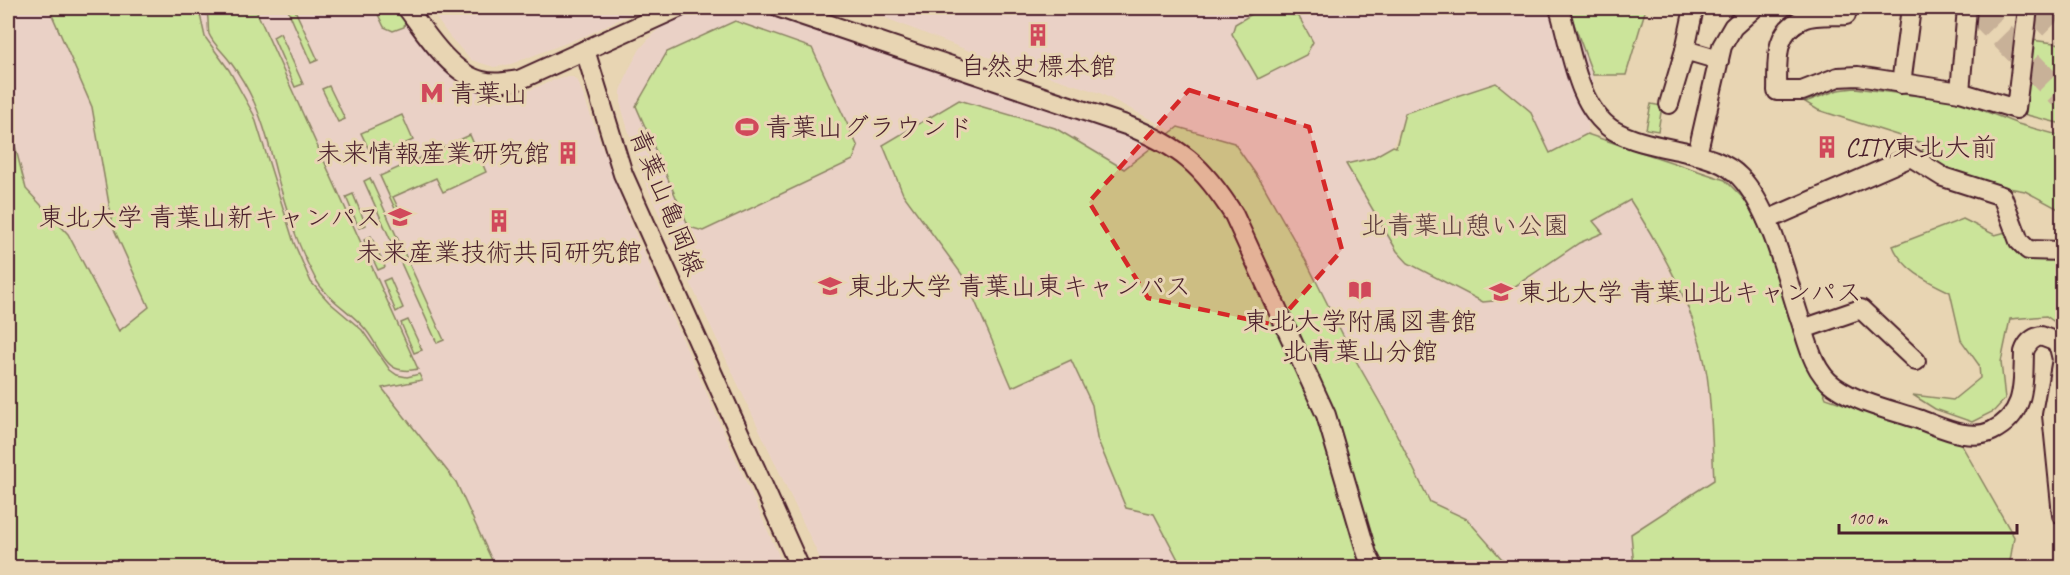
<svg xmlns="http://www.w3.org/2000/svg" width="2070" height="575" font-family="Caveat,'Klee One',sans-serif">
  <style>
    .built { fill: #ead1c6 }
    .green { fill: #cbe49a; stroke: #8a8262; stroke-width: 1.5 }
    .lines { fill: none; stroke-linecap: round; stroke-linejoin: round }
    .highway-tunnel { stroke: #c8b198; stroke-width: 26; stroke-dasharray: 26 13; stroke-linecap: butt }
    .minor-casing { stroke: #4a1f2b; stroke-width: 22 }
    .minor { stroke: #e8d5b3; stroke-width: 18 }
    .marked { fill: #d62828; fill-opacity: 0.2; stroke: #d62828; stroke-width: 4.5; stroke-dasharray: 12 8; stroke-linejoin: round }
    .labels { text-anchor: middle; stroke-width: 6; stroke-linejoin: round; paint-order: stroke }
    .poi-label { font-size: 26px; fill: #4a1f2b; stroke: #e8d5b3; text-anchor: start }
    .street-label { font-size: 26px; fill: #4a1f2b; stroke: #e8d5b3 }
    .park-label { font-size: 26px; fill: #5d3d3c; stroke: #e8d5b3 }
  </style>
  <rect width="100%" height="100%" fill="#e8d5b3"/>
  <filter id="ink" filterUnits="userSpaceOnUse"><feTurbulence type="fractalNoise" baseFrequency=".0167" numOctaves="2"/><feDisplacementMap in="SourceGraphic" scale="12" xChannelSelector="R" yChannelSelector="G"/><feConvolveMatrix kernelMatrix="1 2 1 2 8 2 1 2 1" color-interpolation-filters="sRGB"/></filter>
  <g filter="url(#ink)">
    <!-- built -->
    <g class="built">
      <polygon points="8,8 49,8 92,107 113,227 149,307 119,332 68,234 26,189 8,118"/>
      <polygon points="196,8 400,8 459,79 486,94 491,102 504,100 562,77 573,77 578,81 629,219 784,567 495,567 456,482 261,261 254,114 229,70 205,37 199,10"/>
      <polygon points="429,8 643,8 587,35 511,64 494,67 471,60 449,36"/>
      <polygon points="706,8 755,8 1156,144 1124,169 1055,128 903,194 966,280 1012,387 1071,360 1092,405 1097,438 1154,514 1182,567 824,567 671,242 640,170 621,106 621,91 629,69 640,49 653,34 668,21 694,10"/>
      <polygon points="860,8 1568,8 1593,75 1587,134 1550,153 1530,111 1405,113 1393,146 1403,154 1629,200 1655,240 1695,323 1707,375 1714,480 1631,534 1634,567 1509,567 1467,519 1430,502 1387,415 1355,359 1306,261 1262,183 1234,143 1178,127 1173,131 1100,93 972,52"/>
    </g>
    <!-- green -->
    <g class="green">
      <polygon points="49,8 196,8 199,10 205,37 229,70 254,115 294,243 311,282 329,302 362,330 390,370 397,375 407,377 419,374 422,380 382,388 456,482 495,567 8,567 8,118 26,189 68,234 119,331 149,307 113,227 92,107"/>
      <path d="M205 8H255L418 369C384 377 383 351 366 330 351 311 327 300 315 278 297 245 286 208 276 172 270 148 264 124 254 102 248 89 240 75 231 63 225 54 213 44 209 34 207 25 210 16 205 8Z"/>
      <polygon points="287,8 294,8 318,60 311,63"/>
      <polygon points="375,8 399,8 406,17 404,27 393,31 384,27"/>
      <polygon points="1262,8 1274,8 1299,17 1313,42 1306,55 1258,79 1232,34 1235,24"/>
      <polygon points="1568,8 1646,8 1626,75 1593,75"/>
      <polygon points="735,21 812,48 858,147 853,160 703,231 689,227 636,106 667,52"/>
      <polygon points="280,33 303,84 295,87 273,37"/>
      <polygon points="2031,40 2062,44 2062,124 2023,114"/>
      <path d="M1496 83 1530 111 1550 153 1587 134 1725 180 1746 201 1757 222 1826 398 1961 444 2014 537 2009 567H1634L1631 534 1714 480C1712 445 1712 409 1707 375 1697 312 1664 253 1630 200L1593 221 1603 233 1579 243 1493 301 1483 302 1408 263 1397 251 1346 164 1372 158 1393 146 1396 147 1405 113Z"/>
      <polygon points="329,86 345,119 338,122 322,89"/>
      <polygon points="1855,88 1959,101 2018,124 2062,136 2062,211 2025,191 1952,178 1920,157 1925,144 1818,110 1805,102 1838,90"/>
      <polygon points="959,100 1055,128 1124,169 1178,127 1234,143 1262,183 1306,261 1355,359 1387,415 1430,502 1467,519 1509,567 1182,567 1154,514 1126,508 1097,438 1092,405 1071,360 1012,387 966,280 903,194 883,145"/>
      <polygon points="1651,104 1662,106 1658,131 1646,129"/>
      <polygon points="402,115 413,140 373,158 361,133"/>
      <polygon points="470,135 486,172 443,192 436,178 393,197 400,212 397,213 380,176"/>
      <polygon points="370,178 444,340 437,343 364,181"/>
      <polygon points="353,194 366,225 359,228 346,197"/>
      <path d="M1963 219 1995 235 2010 231 2021 253 2062 254V327L2046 316 2010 319 2001 362 2005 399 1994 411 1972 422 1935 409 1913 395 1953 400 1980 378 1979 365 1961 340 1950 292C1927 281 1903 270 1893 246Z"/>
      <polygon points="371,236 385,267 378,270 364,240"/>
      <polygon points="390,278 403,308 396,312 383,281"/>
      <polygon points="408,320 422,350 414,353 401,323"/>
    </g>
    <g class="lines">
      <!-- highway-tunnel -->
      <g class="highway-tunnel">
        <polyline points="1975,8 2062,97"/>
        <polyline points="2034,8 2062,36"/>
      </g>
      <!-- minor casing -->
      <g class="minor-casing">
        <g id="minor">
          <path d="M407 8C425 32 451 74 482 81 494 84 506 82 519 80L678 8"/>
          <path d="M780 8 1126 125C1181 147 1202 165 1234 215L1326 415 1367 554 1374 568"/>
          <path d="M1559 8C1571 46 1576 106 1613 130 1633 142 1659 146 1682 151 1702 156 1725 161 1740 177 1772 211 1786 278 1801 322 1808 344 1814 372 1834 386 1858 403 1891 410 1918 419 1941 427 1969 442 1992 431 2026 414 2023 385 2024 352 2027 343 2032 338 2041 336L2054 341 2059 347 2062 359 2052 415 2062 515"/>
          <path d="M1847 8 1846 15C1833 16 1814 14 1803 19 1772 32 1778 64 1777 91H1802L1838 77 1858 76 1960 92 2016 109 2028 8"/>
          <polyline points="585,50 623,174 800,568"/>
          <polyline points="1685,50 1694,8"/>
          <polyline points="1901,84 1911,8"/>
          <polyline points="1960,92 1967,8"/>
          <polyline points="1669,104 1685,50 1719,60"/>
          <polyline points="1697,155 1722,46 1733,27 1754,8"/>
          <polyline points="1767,220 1911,157 1943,177 2002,196 2019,241 2028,250 2062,251"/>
          <polyline points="1803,329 1861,309 1916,361"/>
        </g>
      </g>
      <!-- minor -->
      <use href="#minor" class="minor"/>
    </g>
  </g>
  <!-- marked area -->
  <path class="marked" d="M1189 90 1309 127 1342 250 1275 325 1148 298 1089 202Z"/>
  <!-- icons -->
  <defs>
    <g id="building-bare" transform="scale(1.8)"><path d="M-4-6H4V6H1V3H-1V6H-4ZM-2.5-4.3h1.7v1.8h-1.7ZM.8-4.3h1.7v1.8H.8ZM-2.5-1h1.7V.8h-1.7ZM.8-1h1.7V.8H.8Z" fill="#d1495b" stroke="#e8d5b3" stroke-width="2.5" paint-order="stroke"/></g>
    <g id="metro-bare" transform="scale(1.8)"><path d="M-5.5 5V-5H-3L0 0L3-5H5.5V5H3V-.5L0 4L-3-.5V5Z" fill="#d1495b" stroke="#e8d5b3" stroke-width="2.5" paint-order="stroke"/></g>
    <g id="stadium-bare" transform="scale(1.8)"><path d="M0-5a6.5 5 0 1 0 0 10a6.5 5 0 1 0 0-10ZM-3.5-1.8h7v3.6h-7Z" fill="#d1495b" stroke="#e8d5b3" stroke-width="2.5" paint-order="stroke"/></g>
    <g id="university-bare" transform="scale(1.8)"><path d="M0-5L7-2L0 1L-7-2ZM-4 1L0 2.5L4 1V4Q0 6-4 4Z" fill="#d1495b" stroke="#e8d5b3" stroke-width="2.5" paint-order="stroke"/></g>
    <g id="library-bare" transform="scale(1.8)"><path d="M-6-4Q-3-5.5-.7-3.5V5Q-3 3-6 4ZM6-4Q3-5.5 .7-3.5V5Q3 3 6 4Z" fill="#d1495b" stroke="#e8d5b3" stroke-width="2.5" paint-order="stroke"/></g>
  </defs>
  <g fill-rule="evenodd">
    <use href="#building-bare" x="1038" y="35"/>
    <use href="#metro-bare" x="432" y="93"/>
    <use href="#stadium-bare" x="747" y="127"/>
    <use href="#building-bare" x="1827" y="147"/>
    <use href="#building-bare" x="568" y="153"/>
    <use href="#university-bare" x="400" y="217"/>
    <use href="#building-bare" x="499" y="221"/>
    <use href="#university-bare" x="830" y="286"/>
    <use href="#library-bare" x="1360" y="290"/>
    <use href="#university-bare" x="1501" y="292"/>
  </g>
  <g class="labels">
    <!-- poi labels -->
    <g class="poi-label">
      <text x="1038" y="75" text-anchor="middle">自然史標本館</text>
      <text x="450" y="102">青葉山</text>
      <text x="765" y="136">青葉山グラウンド</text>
      <text x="1845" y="156">CITY東北大前</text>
      <text x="550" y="162" text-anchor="end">未来情報産業研究館</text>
      <text x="382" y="226" text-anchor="end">東北大学 青葉山新キャンパス</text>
      <text x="499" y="261" text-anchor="middle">未来産業技術共同研究館</text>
      <text x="848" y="295">東北大学 青葉山東キャンパス</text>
      <text x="1519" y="301">東北大学 青葉山北キャンパス</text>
      <text x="1360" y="330" text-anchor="middle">東北大学附属図書館<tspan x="1360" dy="30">北青葉山分館</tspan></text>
    </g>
    <!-- street labels -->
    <g class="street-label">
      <text transform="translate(667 202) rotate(68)" y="9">青葉山亀岡線</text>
    </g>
    <!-- park labels -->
    <g class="park-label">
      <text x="1465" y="234">北青葉山憩い公園</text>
    </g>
  </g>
  <!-- margin -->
  <rect width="2070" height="575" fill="none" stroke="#e8d5b3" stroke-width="30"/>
  <rect x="15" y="15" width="2040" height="545" fill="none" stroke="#4a1f2b" stroke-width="2" filter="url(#ink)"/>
  <!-- scale -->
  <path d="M1839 524v9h178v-9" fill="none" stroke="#4a1f2b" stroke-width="3"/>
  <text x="1848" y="524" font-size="18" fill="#4a1f2b" stroke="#e8d5b3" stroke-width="4.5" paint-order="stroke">100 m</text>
</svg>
